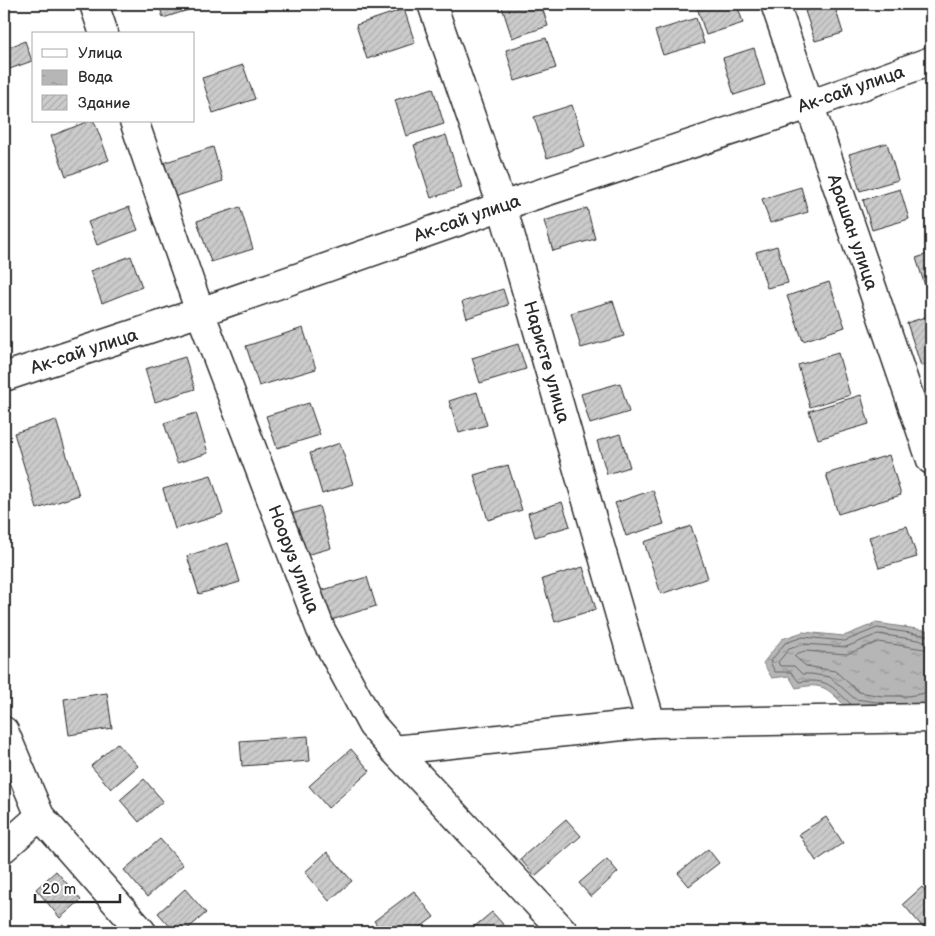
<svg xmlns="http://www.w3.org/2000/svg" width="935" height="936" font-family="'Balsamiq Sans',sans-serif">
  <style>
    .water { fill: url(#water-ripples); stroke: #7e7e7e }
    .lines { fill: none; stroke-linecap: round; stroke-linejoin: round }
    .shore { stroke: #636363; stroke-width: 1 }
    .building { fill: url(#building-hatch); stroke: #2b2b2b }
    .minor-casing { stroke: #2b2b2b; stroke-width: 31 }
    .minor { stroke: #fff; stroke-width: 28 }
    .labels { text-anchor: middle; stroke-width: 4.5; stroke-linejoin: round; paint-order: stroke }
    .street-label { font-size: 18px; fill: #2b2b2b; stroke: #fff }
  </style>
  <defs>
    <pattern id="water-ripples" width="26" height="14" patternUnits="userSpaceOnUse" patternTransform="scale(1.25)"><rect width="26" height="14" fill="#b6b6b6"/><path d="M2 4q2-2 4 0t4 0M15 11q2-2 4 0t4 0" fill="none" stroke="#949494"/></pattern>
    <pattern id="building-hatch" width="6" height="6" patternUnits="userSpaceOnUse" patternTransform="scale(1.25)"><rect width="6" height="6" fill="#cbcbcb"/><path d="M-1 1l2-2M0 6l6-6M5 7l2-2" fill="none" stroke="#aeaeae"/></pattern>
  </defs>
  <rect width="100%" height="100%" fill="#fff"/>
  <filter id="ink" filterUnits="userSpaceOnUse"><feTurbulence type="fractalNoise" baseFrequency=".02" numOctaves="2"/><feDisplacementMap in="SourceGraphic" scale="10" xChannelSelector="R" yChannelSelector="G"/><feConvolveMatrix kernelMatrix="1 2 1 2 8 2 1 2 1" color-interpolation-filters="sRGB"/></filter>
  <g filter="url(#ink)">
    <!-- water -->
    <path class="water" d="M876 623 931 631V711L849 710C829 691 826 681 796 688L789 676 772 678 763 663 782 639 803 632 844 636Z"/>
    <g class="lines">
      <!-- shore -->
      <g class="shore">
        <polyline points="931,650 878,642 847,654 805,651 796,654 794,656 806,666 835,671 859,692 882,696 908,696 931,692"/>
        <path d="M851 704C831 686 828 678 799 682L791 672H775L770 662 785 643 803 637 845 641 877 628 931 636"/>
        <polyline points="892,704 855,699 830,677 811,674 802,674 794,666 780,666 778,662 789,649 804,644 846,647 878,634 931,642"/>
      </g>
    </g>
    <!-- building -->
    <g class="building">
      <polygon points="159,4 204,4 204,5 163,18"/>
      <polygon points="501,4 541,4 548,26 512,38"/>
      <polygon points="708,4 737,4 743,23 706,35 697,7"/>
      <polygon points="829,4 834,4 843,33 815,41 805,11"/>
      <polygon points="404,9 415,43 367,59 356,25"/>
      <polygon points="696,18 704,43 663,55 655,31"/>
      <polygon points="546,38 556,68 515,81 506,50"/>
      <polygon points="25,41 32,61 4,71 4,49"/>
      <polygon points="754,48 765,85 734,95 723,58"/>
      <polygon points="243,65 255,99 213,113 202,78"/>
      <polygon points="433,88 444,124 406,136 395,100"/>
      <polygon points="572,105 585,146 547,158 534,117"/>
      <polygon points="89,121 94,121 109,160 66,176 51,136"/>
      <polygon points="446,135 462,188 431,198 414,145"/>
      <polygon points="887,143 898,180 860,191 849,154"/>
      <polygon points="213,147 223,181 174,197 163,163"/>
      <polygon points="801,187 808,212 770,223 762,199"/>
      <polygon points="900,189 909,219 872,230 863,200"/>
      <polygon points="129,207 138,230 97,245 88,222"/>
      <polygon points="240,207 253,249 211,262 197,221"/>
      <polygon points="587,208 595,239 553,251 544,221"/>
      <polygon points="777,246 788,283 767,288 756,252"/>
      <polygon points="931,253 931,301 930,301 916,258"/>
      <polygon points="131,256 142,287 102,303 90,271"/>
      <polygon points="829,282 845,327 803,341 787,296"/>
      <polygon points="503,289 508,305 467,318 462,302"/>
      <polygon points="613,301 624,336 581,348 571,313"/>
      <polygon points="931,315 931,363 921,366 907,323"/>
      <polygon points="303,328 316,369 259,386 246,346"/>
      <polygon points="518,344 526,369 480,383 472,358"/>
      <polygon points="838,353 850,395 810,407 798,365"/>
      <polygon points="185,357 195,389 155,402 145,369"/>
      <polygon points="620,383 629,412 590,424 581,394"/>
      <polygon points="477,392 487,425 459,433 449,401"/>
      <polygon points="861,395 869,424 818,439 809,411"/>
      <polygon points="309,403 320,435 277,448 266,416"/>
      <polygon points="196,413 208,453 177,463 164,423"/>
      <polygon points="56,420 79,495 37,509 14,433"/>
      <polygon points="620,434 630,467 607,474 597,441"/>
      <polygon points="340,443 353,484 322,494 310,453"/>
      <polygon points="889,455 901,495 838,514 826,474"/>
      <polygon points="508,465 522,510 488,520 474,475"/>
      <polygon points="211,475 223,514 175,529 163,489"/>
      <polygon points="653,490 664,524 626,536 615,503"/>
      <polygon points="562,502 570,526 535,537 528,513"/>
      <polygon points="319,506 331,548 303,556 291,514"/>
      <polygon points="691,526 708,578 661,594 644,542"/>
      <polygon points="907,526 917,557 879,568 869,537"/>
      <polygon points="228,543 240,582 199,594 187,556"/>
      <polygon points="583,567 596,609 555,622 542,579"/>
      <polygon points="367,577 376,606 325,622 316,592"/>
      <polygon points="107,693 112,728 69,735 64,699"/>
      <polygon points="308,736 310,761 242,766 240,741"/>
      <polygon points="117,743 138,766 111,789 91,766"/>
      <polygon points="351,749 370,771 328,808 309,786"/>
      <polygon points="144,779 163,801 139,822 120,800"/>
      <polygon points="826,817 843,843 816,861 799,834"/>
      <polygon points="566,819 581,836 535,876 520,859"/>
      <polygon points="160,839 183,865 147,897 124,870"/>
      <polygon points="708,849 719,863 689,886 678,873"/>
      <polygon points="327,852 352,881 329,901 305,872"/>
      <polygon points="607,859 618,872 591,897 579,883"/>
      <polygon points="56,871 81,900 60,918 36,889"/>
      <polygon points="922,887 931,897 931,926 926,931 903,904"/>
      <polygon points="185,889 206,913 184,932 175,932 158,913"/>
      <polygon points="414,891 434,917 414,932 382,932 374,921"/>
      <polygon points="492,912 510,932 468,932"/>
      <polygon points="63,924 71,932 54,932"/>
      <polygon points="868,924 875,932 858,932"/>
    </g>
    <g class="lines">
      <!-- minor casing -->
      <g class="minor-casing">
        <g id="minor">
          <polyline points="94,4 104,34"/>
          <polyline points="432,4 502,206 651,723"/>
          <polyline points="775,4 931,460"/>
          <polyline points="134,121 200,312 321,630 372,725 394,750 564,932"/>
          <polyline points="4,377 200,312 502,206 809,105 931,61"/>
          <polyline points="4,731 40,816 142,932"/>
          <polyline points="394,750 651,723 931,718"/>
          <polyline points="4,848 40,816"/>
        </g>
      </g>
      <!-- minor -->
      <use href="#minor" class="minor"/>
    </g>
  </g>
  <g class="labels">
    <!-- street labels -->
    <g class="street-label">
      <text transform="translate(851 89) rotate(-19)" y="6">Ак-сай улица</text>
      <text transform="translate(467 218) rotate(-19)" y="6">Ак-сай улица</text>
      <text transform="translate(853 232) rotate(71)" y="6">Арашан улица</text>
      <text transform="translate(84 351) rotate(-18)" y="6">Ак-сай улица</text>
      <text transform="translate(547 362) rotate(74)" y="6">Наристе улица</text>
      <text transform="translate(294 559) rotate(69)" y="6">Нооруз улица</text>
    </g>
  </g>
  <!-- margin -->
  <rect width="935" height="936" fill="none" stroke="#fff" stroke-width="20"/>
  <rect x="10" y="10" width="915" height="916" fill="none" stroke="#2b2b2b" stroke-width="2" filter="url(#ink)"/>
  <!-- legend -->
  <rect x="32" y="32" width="162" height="90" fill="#ffffff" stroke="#aaaaaa"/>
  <rect x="42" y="49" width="25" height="8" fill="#ffffff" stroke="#aaaaaa"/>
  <text x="78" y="58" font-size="15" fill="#2b2b2b">Улица</text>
  <rect x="42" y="70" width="25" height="15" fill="url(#water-ripples)" stroke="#aaaaaa"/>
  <text x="78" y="82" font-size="15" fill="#2b2b2b">Вода</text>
  <rect x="42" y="95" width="25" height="15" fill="url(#building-hatch)" stroke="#aaaaaa"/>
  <text x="78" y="108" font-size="15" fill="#2b2b2b">Здание</text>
  <!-- scale -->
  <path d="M35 894v8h85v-8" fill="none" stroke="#2b2b2b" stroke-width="2.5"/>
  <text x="42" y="894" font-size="15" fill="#2b2b2b" stroke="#ffffff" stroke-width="4" paint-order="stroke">20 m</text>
</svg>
